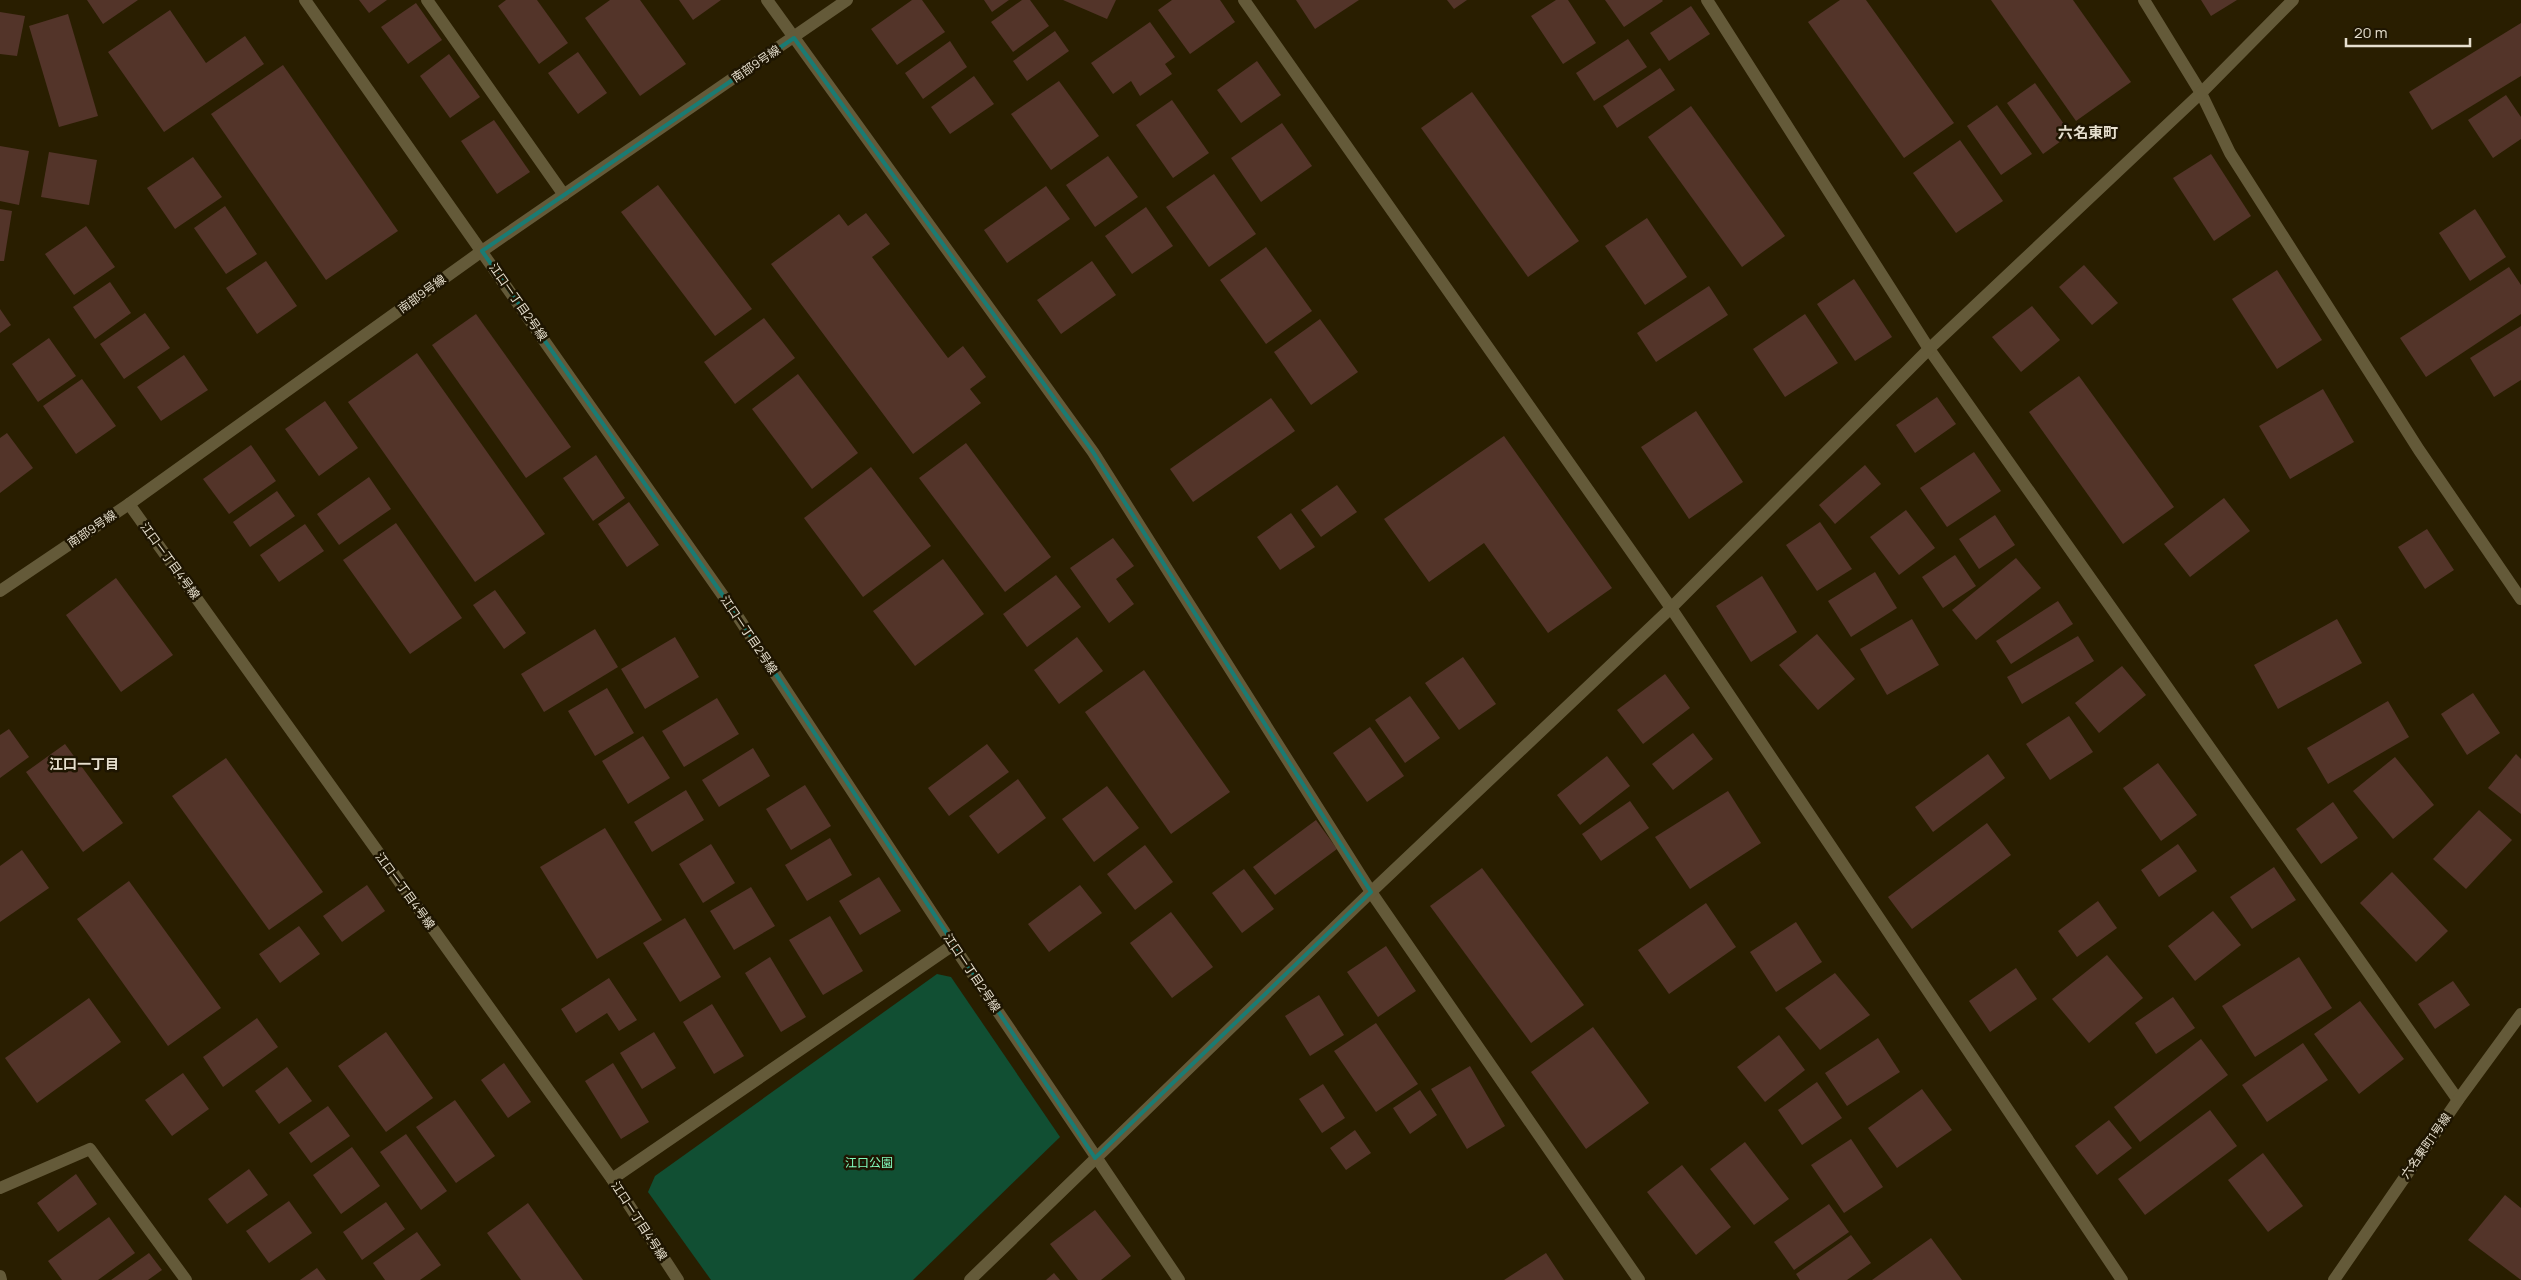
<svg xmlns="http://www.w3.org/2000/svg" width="2521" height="1280" font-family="Manrope,'Noto Sans JP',sans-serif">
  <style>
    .green { fill: #114f33 }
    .building { fill: #533429 }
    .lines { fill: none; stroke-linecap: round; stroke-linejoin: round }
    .minor { stroke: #645a39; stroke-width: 12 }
    .tertiary { stroke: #645a39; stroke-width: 12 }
    .marked { fill: none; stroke: #1a7b73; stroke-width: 4; stroke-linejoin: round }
    .labels { text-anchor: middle; stroke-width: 5; stroke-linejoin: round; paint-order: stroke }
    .street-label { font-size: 12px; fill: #e6dfce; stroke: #1e1501 }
    .park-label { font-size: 12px; fill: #82fdbe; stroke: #1e1501 }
    .neighbourhood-label { font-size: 14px; font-weight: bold; fill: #e6dfce; stroke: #1e1501 }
    .quarter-label { font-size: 15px; font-weight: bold; fill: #e6dfce; stroke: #1e1501 }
  </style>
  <rect width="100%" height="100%" fill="#291e00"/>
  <!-- green -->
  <polygon class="green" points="937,974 951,977 1060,1137 913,1280 711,1280 648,1192 655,1176"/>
  <!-- building -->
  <g class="building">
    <polygon points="87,0 138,0 103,24"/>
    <polygon points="359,0 387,0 369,13"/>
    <polygon points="506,0 537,0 568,43 539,64 498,6"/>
    <polygon points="610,0 640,0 686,64 640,96 585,18"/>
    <polygon points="679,0 721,0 693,20"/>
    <polygon points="912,0 922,0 945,32 897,65 871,29"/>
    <polygon points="984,0 1009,0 992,12"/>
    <polygon points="1022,0 1030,0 1049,26 1013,52 991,22"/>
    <polygon points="1063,0 1116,0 1107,19"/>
    <polygon points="1172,0 1220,0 1235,22 1190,54 1158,10"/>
    <polygon points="1296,0 1359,0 1315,29"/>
    <polygon points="1447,0 1467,0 1454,9"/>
    <polygon points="1556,0 1568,0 1596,43 1563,64 1531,16"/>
    <polygon points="1605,0 1662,0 1663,1 1624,27"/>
    <polygon points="1840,0 1866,0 1954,123 1904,158 1808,22"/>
    <polygon points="1991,0 2073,0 2131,82 2076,121"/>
    <polygon points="2201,0 2237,0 2211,16"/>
    <polygon points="416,3 442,40 408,64 381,27"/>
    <polygon points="1691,6 1710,34 1669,61 1650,33"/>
    <polygon points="170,10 206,63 245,36 264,64 164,132 108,52"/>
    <polygon points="0,12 25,16 17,56 0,54"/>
    <polygon points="68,14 98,116 59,127 29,26"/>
    <polygon points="1150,22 1175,57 1165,64 1172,74 1140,96 1131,81 1113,94 1091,63"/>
    <polygon points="2521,23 2521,76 2432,130 2409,92"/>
    <polygon points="1055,31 1069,51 1027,81 1013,61"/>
    <polygon points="1628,39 1647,67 1594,101 1576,73"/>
    <polygon points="950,41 967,67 923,99 905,73"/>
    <polygon points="578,52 607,93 578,114 548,73"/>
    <polygon points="449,54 480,97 450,118 420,76"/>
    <polygon points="1257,61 1281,95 1241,123 1217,90"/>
    <polygon points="283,65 398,231 326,280 211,114"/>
    <polygon points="1660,68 1675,90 1617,128 1603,106"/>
    <polygon points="974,76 994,104 950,134 931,107"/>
    <polygon points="1059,81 1099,136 1051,170 1011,114"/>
    <polygon points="2035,83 2071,134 2043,154 2007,103"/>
    <polygon points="1472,92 1579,241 1528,277 1421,128"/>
    <polygon points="2506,95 2521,117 2521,139 2493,158 2468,120"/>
    <polygon points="1172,100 1209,153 1173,178 1136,125"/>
    <polygon points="1997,105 2032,154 2001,175 1967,126"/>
    <polygon points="1691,106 1785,236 1742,267 1648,137"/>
    <polygon points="494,120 530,172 497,194 461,141"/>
    <polygon points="1282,123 1312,166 1261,202 1231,158"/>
    <polygon points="1960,140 2003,201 1956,233 1913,173"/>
    <polygon points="0,146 29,151 19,205 0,201"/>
    <polygon points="49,152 97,160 89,205 41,197"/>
    <polygon points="2211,154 2251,216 2214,241 2173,178"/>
    <polygon points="1108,156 1138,197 1095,227 1066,185"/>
    <polygon points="193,157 222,197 175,229 147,188"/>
    <polygon points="1214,174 1256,234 1209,267 1166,207"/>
    <polygon points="658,185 752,309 715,336 621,212"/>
    <polygon points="1046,186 1070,219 1007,263 984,230"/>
    <polygon points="225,206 257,254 226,274 194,228"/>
    <polygon points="1146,207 1173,246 1132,274 1105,236"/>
    <polygon points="0,209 12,211 4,261 0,261"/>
    <polygon points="2475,209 2506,257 2470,281 2439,233"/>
    <polygon points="866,213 890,244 872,257 948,358 963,346 986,377 970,389 981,403 913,454 771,264 839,214 848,226"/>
    <polygon points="1647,218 1687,277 1645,305 1605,246"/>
    <polygon points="86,226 115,267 74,295 45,254"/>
    <polygon points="1266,247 1312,311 1266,344 1220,280"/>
    <polygon points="266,261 297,306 257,334 226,288"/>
    <polygon points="1092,261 1116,295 1061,334 1037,300"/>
    <polygon points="2084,265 2118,303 2092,325 2059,287"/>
    <polygon points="2509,267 2521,285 2521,314 2426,377 2400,338"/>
    <polygon points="2277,270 2322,340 2277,369 2232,299"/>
    <polygon points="1854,279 1892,337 1855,361 1817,304"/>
    <polygon points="110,282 131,313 95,339 73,307"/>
    <polygon points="1709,286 1728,315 1656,362 1637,333"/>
    <polygon points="2032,306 2060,340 2021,372 1992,337"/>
    <polygon points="0,309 11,325 0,333"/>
    <polygon points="145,313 170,348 124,379 100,344"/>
    <polygon points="476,314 571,447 526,478 432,345"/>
    <polygon points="1805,314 1838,363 1785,397 1753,349"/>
    <polygon points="764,318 795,358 735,404 704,362"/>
    <polygon points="1320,319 1358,372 1311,405 1274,352"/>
    <polygon points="2521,326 2521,380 2494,397 2470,358"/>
    <polygon points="49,338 76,376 38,402 12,364"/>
    <polygon points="417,353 545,534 475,582 348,402"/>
    <polygon points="184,355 208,390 161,421 137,387"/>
    <polygon points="798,374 858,453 812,489 752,409"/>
    <polygon points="2079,376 2174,507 2123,544 2029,412"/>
    <polygon points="82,379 116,426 76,454 43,406"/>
    <polygon points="2323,389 2354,442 2290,479 2259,426"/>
    <polygon points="1937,397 1956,424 1915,453 1896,425"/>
    <polygon points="1271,398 1295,431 1193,502 1170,469"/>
    <polygon points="325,401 358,448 319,476 285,429"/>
    <polygon points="1696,411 1743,482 1689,519 1641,447"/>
    <polygon points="7,433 33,468 0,493 0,438"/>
    <polygon points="1504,436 1612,588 1548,633 1484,543 1429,582 1384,519"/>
    <polygon points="966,443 1051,557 1005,592 919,478"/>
    <polygon points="251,445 276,481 229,514 203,479"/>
    <polygon points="1974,452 2001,491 1947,527 1920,488"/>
    <polygon points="596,455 625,498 593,521 563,478"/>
    <polygon points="1865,465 1881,484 1835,524 1819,505"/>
    <polygon points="871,467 931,546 863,597 804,518"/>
    <polygon points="369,477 391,509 339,545 317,514"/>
    <polygon points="1337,485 1357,512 1321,537 1301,510"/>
    <polygon points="277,491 295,516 250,547 233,522"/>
    <polygon points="2224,498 2250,531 2190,577 2164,544"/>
    <polygon points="629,502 659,545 627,567 598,524"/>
    <polygon points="1906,510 1935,548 1899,575 1870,537"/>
    <polygon points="1291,513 1315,547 1280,570 1257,537"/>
    <polygon points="1995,515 2015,545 1979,569 1959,539"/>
    <polygon points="1820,522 1852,569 1817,591 1786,545"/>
    <polygon points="396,523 462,618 410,654 343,560"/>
    <polygon points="305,524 324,551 279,582 260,555"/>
    <polygon points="2427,529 2454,570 2425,589 2398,547"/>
    <polygon points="1113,538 1134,566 1116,579 1134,604 1109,623 1070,568"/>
    <polygon points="1955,555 1976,586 1943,608 1922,577"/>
    <polygon points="2016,558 2041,588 1976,640 1952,610"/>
    <polygon points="943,559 984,614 915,666 873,611"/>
    <polygon points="1875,572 1897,608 1851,637 1828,601"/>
    <polygon points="1056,575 1081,607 1027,647 1003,614"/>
    <polygon points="1762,576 1797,632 1751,662 1716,606"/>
    <polygon points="116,578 173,655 121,692 66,615"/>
    <polygon points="495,590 526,633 504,649 473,605"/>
    <polygon points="2058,601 2073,624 2011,664 1996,641"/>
    <polygon points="1912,619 1939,665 1887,695 1860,649"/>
    <polygon points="2337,619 2362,663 2278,709 2254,665"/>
    <polygon points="595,629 618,667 544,712 521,674"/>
    <polygon points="1817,634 1855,679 1818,710 1779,665"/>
    <polygon points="2078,636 2094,661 2022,704 2007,677"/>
    <polygon points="675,637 699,677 645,709 621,669"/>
    <polygon points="1077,637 1103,671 1059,704 1034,670"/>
    <polygon points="1463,657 1496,704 1459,730 1425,683"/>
    <polygon points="2122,666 2146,695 2099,733 2075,703"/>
    <polygon points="1144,670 1230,792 1171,834 1085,712"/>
    <polygon points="1665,674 1690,708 1643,744 1617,710"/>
    <polygon points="607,688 634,733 595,756 568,711"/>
    <polygon points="2473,693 2500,733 2467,755 2441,714"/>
    <polygon points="1410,696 1440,738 1405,763 1375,720"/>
    <polygon points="717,698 739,734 684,767 662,731"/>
    <polygon points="2388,701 2409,737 2328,784 2307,748"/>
    <polygon points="2069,716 2093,752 2050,780 2026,744"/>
    <polygon points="1370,727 1404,776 1367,802 1333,753"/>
    <polygon points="9,729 29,757 0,778 0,735"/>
    <polygon points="1693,733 1713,759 1673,790 1652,764"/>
    <polygon points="643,736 670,778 628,804 602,761"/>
    <polygon points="65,744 123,823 83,852 26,772"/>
    <polygon points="987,744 1009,772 949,816 928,788"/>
    <polygon points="753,748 770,776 719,807 702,780"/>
    <polygon points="1988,754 2005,778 1933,832 1915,807"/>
    <polygon points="2516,754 2521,759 2521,814 2488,788"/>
    <polygon points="1607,756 1630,786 1580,825 1557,795"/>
    <polygon points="2395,757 2434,805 2393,839 2353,791"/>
    <polygon points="226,758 323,892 269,930 172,796"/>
    <polygon points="2158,763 2197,815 2161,841 2123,788"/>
    <polygon points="1018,779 1046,818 998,854 969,816"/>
    <polygon points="805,785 831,826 791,850 766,809"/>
    <polygon points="1107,786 1139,828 1094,862 1062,819"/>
    <polygon points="686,790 704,820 652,852 634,822"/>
    <polygon points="1728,791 1761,843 1690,889 1655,837"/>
    <polygon points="1630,801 1649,828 1601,861 1582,834"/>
    <polygon points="2333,802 2358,838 2321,864 2296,829"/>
    <polygon points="2479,810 2512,840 2466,889 2433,859"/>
    <polygon points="1316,820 1337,849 1275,895 1253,867"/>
    <polygon points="1987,823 2011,855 1912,929 1888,897"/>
    <polygon points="605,828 662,920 597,959 540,867"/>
    <polygon points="830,838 852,875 807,901 785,865"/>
    <polygon points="711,844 735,883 703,903 679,864"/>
    <polygon points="2178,844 2197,871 2159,897 2141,870"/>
    <polygon points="1145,845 1173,882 1135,910 1107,874"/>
    <polygon points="22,850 49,888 0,922 0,866"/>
    <polygon points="2274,867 2296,900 2252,929 2230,897"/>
    <polygon points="1482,868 1584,1005 1531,1043 1430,906"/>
    <polygon points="1244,869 1274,909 1242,933 1212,893"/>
    <polygon points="2392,872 2448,931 2416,962 2360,903"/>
    <polygon points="879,877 901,911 860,935 839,901"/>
    <polygon points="129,881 221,1008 168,1046 77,919"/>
    <polygon points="367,885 385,911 342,942 323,916"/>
    <polygon points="1080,885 1102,913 1049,952 1028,924"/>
    <polygon points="751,887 775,926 734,950 710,911"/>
    <polygon points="2098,901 2117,928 2077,957 2058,931"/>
    <polygon points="1706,903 1736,947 1669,994 1638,950"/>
    <polygon points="2213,911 2241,945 2195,981 2168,946"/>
    <polygon points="1171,912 1213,967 1172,998 1130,943"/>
    <polygon points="830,916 863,971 823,995 789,940"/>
    <polygon points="685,918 721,977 680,1002 643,943"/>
    <polygon points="1796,922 1822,962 1776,992 1750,952"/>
    <polygon points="299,926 320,954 280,983 259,954"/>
    <polygon points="1386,946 1416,991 1378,1017 1347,972"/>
    <polygon points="2107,955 2143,998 2089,1043 2052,999"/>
    <polygon points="770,957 806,1017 781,1032 745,973"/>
    <polygon points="2299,957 2332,1008 2255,1057 2222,1006"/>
    <polygon points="2016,968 2037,999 1990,1032 1969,1001"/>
    <polygon points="1835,973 1870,1015 1820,1050 1785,1008"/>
    <polygon points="609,978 637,1020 619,1031 607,1013 576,1033 561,1009"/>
    <polygon points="2453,981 2470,1005 2435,1029 2418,1004"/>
    <polygon points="1319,995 1344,1035 1310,1056 1285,1016"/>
    <polygon points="2173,997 2195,1028 2156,1054 2135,1023"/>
    <polygon points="89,998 121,1042 37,1103 5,1058"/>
    <polygon points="2360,1001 2404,1059 2359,1094 2314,1034"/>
    <polygon points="712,1004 744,1056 714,1074 683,1022"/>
    <polygon points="257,1018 278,1047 223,1087 203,1057"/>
    <polygon points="1376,1023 1418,1084 1376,1112 1334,1051"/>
    <polygon points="1593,1027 1649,1103 1586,1149 1531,1072"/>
    <polygon points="386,1032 433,1098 386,1132 338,1066"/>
    <polygon points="654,1032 676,1068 642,1089 620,1053"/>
    <polygon points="1779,1035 1805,1070 1765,1102 1737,1067"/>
    <polygon points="1878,1038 1900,1072 1847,1106 1825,1073"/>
    <polygon points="2201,1039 2228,1075 2140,1142 2114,1107"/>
    <polygon points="2303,1043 2328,1080 2267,1122 2242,1085"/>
    <polygon points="504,1063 531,1102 508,1118 481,1080"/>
    <polygon points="613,1063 649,1122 621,1139 585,1081"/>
    <polygon points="1470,1066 1505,1126 1467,1149 1431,1089"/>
    <polygon points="287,1067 312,1101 279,1124 255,1091"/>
    <polygon points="183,1073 209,1109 172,1136 145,1100"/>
    <polygon points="1817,1082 1842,1118 1802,1145 1778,1110"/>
    <polygon points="1323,1084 1345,1118 1322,1133 1299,1099"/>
    <polygon points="1922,1089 1952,1130 1897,1168 1868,1128"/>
    <polygon points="1420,1090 1437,1115 1410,1134 1393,1108"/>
    <polygon points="455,1100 495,1156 456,1183 416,1127"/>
    <polygon points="328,1106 350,1136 311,1163 289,1133"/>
    <polygon points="2210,1110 2237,1146 2145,1215 2118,1179"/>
    <polygon points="2109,1120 2132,1148 2097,1175 2075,1146"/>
    <polygon points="1355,1130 1371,1153 1346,1170 1330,1148"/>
    <polygon points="406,1134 447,1191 421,1210 380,1152"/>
    <polygon points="1851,1139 1883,1187 1844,1213 1811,1165"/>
    <polygon points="1745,1142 1789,1199 1754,1225 1710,1169"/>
    <polygon points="352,1147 380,1186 341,1214 313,1175"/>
    <polygon points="2263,1153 2303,1206 2268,1232 2228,1180"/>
    <polygon points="1682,1165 1731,1227 1696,1255 1647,1192"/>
    <polygon points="249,1169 268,1195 227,1224 208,1199"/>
    <polygon points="76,1174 97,1204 58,1232 37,1203"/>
    <polygon points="2505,1195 2521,1208 2521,1280 2468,1240"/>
    <polygon points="289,1201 312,1233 269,1263 246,1231"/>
    <polygon points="386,1202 405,1229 362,1260 343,1232"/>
    <polygon points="528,1203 583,1280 521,1280 487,1233"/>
    <polygon points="1829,1204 1849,1232 1794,1270 1774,1242"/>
    <polygon points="1095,1210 1131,1256 1101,1280 1078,1280 1050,1244"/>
    <polygon points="109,1217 135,1253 98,1280 62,1280 48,1261"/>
    <polygon points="417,1232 441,1265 420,1280 385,1280 373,1263"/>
    <polygon points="1851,1235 1871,1263 1847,1280 1800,1280 1796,1274"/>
    <polygon points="1931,1238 1962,1280 1872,1280"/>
    <polygon points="149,1253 162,1270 148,1280 111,1280"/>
    <polygon points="1546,1253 1564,1280 1504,1280"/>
    <polygon points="317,1268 326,1280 300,1280"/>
    <polygon points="1054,1273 1060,1280 1046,1280"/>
  </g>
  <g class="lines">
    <!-- minor -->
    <g class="minor">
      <polyline points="305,0 738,617 953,945 1179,1280"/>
      <polyline points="427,0 564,195"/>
      <polyline points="767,0 1093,452 1371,892 1639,1280"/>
      <polyline points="1244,0 1671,608 2122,1280"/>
      <polyline points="1707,0 1929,349 2458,1100"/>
      <polyline points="2144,0 2201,93 2230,153 2419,450 2521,599"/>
      <polyline points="129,504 612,1179 678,1280"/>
      <polyline points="612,1179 953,945"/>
      <polyline points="0,1188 90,1149 186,1280"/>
      <polyline points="970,1280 1371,892 1671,608 1929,349 2201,93 2293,0"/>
    </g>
    <!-- tertiary -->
    <g class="tertiary">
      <polyline points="0,591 129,504 482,251 847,0"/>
      <polyline points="0,1276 1,1280"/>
      <polyline points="2334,1280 2458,1100 2521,1014"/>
    </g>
  </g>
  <!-- marked area -->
  <path class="marked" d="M794 38 1093 452 1371 892 1095 1158 738 617 482 251Z"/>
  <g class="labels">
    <!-- street labels -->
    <g class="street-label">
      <text transform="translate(756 64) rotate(-34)" y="4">南部9号線</text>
      <text transform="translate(422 294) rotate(-36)" y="4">南部9号線</text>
      <text transform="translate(518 302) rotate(55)" y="4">江口一丁目2号線</text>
      <text transform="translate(92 529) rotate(-34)" y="4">南部9号線</text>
      <text transform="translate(170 561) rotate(54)" y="4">江口一丁目4号線</text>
      <text transform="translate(749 635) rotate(56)" y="4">江口一丁目2号線</text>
      <text transform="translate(405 891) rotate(54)" y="4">江口一丁目4号線</text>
      <text transform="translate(972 973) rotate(56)" y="4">江口一丁目2号線</text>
      <text transform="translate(2426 1146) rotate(-55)" y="4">六名東町1号線</text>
      <text transform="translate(639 1221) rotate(57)" y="4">江口一丁目4号線</text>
    </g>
    <!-- park labels -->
    <g class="park-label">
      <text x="869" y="1167">江口公園</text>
    </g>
    <!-- neighbourhood labels -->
    <g class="neighbourhood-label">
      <text x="84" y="769">江口一丁目</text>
    </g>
    <!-- quarter labels -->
    <g class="quarter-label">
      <text x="2088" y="138">六名東町</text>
    </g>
  </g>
  <!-- scale -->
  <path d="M2346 38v8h124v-8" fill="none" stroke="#e6dfce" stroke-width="2.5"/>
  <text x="2354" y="38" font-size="15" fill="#e6dfce" stroke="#1e1501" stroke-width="4" paint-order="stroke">20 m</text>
</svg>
